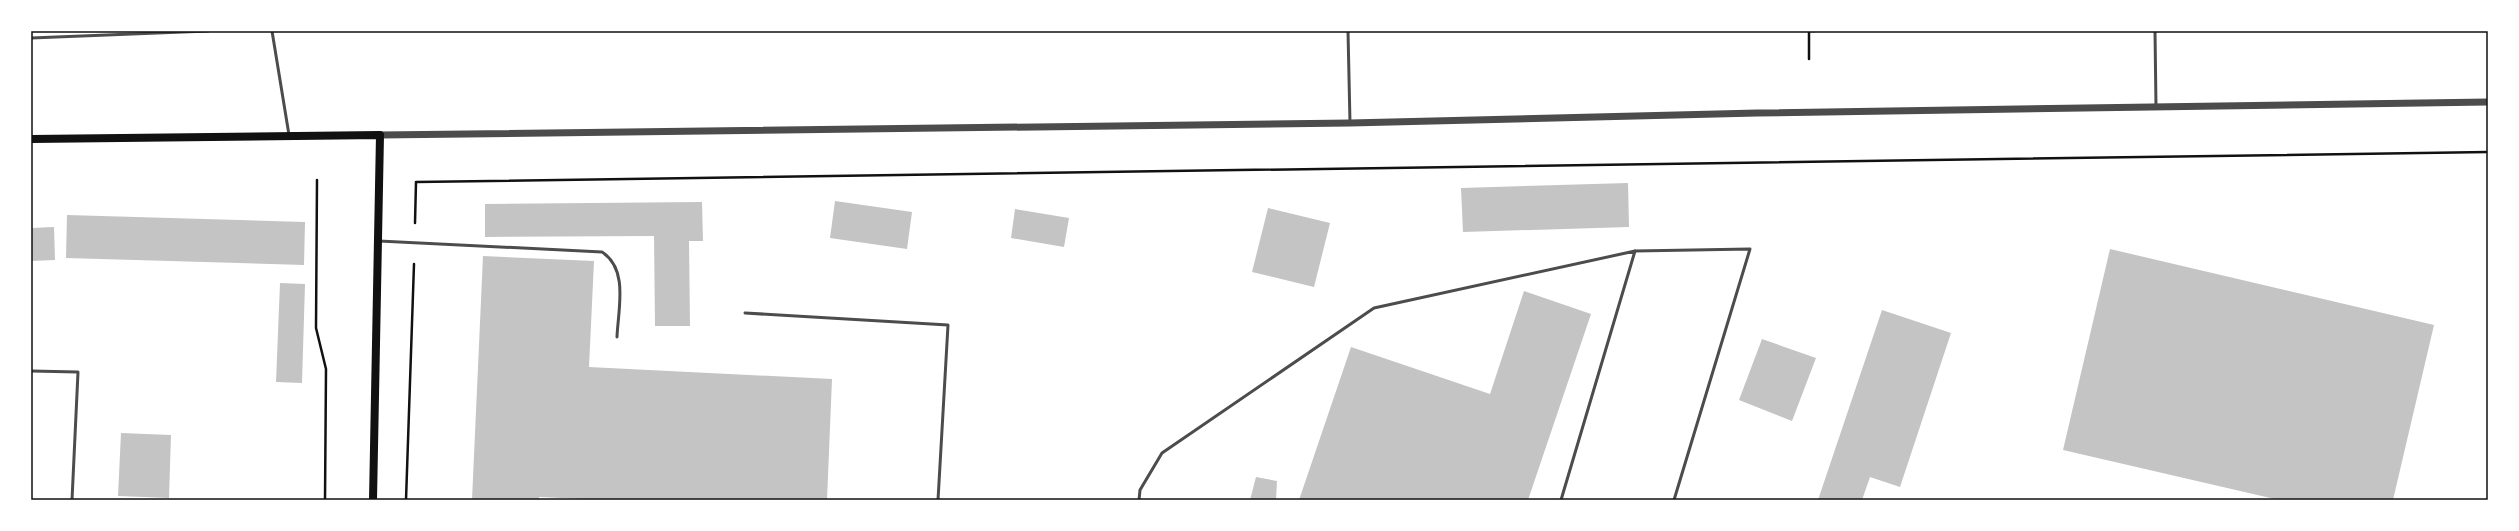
<svg xmlns="http://www.w3.org/2000/svg" width="2519" height="531" font-family="Spectral,serif">
  <style>
    .building { fill: #c4c4c4 }
    .lines { fill: none; stroke-linecap: round; stroke-linejoin: round }
    .path { stroke: #111; stroke-width: 2.5 }
    .service { stroke: #4c4c4c; stroke-width: 3 }
    .tertiary { stroke: #4c4c4c; stroke-width: 7 }
    .secondary { stroke: #111; stroke-width: 8 }
    .neatline { fill: none; stroke: #111; stroke-width: 1.5 }
  </style>
  <rect width="100%" height="100%" fill="#fff"/>
  <!-- building -->
  <g class="building">
    <polygon points="1628,183 1629,227 1463,232 1461,188"/>
    <polygon points="835,201 912,212 907,249 830,238"/>
    <polygon points="702,202 703,241 689,241 690,326 655,326 654,236 485,237 485,204"/>
    <polygon points="1268,208 1330,223 1314,287 1252,272"/>
    <polygon points="1015,209 1069,218 1064,247 1011,238"/>
    <polygon points="67,215 305,222 304,265 66,258"/>
    <polygon points="54,227 55,260 31,261 31,228"/>
    <polygon points="2110,249 2434,325 2393,500 2279,500 2063,450"/>
    <polygon points="483,256 594,261 589,367 832,379 827,500 606,500 539,497 539,500 472,500"/>
    <polygon points="280,283 305,284 302,383 276,382"/>
    <polygon points="1524,291 1591,314 1528,500 1299,500 1351,347 1490,394"/>
    <polygon points="1882,310 1951,333 1900,487 1870,477 1862,500 1818,500"/>
    <polygon points="1762,339 1816,358 1792,421 1739,400"/>
    <polygon points="121,433 171,435 169,498 118,496"/>
    <polygon points="1256,477 1277,481 1276,500 1250,500"/>
  </g>
  <g class="lines">
    <!-- path -->
    <g class="path">
      <polyline points="1809,59 1809,31 1815,31"/>
      <polyline points="317,180 316,328 326,369 325,500"/>
      <polyline points="415,223 416,182 2488,152"/>
      <polyline points="406,500 414,264"/>
    </g>
    <!-- service -->
    <g class="service">
      <polyline points="272,31 289,135"/>
      <polyline points="1348,31 1350,123"/>
      <polyline points="2155,31 2156,107"/>
      <polyline points="31,38 208,31"/>
      <path d="M379 241 602 252C629 269 618 310 617 337"/>
      <polyline points="1635,251 1750,249 1674,500"/>
      <polyline points="745,313 948,325 938,500"/>
      <polyline points="31,371 78,372 72,500"/>
      <polyline points="1139,500 1140,490 1162,453 1374,308 1635,251 1561,500"/>
    </g>
    <!-- tertiary -->
    <polyline class="tertiary" points="380,135 1350,123 1757,113 2488,102"/>
    <!-- secondary -->
    <polyline class="secondary" points="31,139 380,135 373,500"/>
  </g>
  <!-- border -->
  <rect width="2519" height="531" fill="none" stroke="#ffffff" stroke-width="64"/>
  <rect x="32" y="32" width="2455" height="467" class="neatline"/>
</svg>
